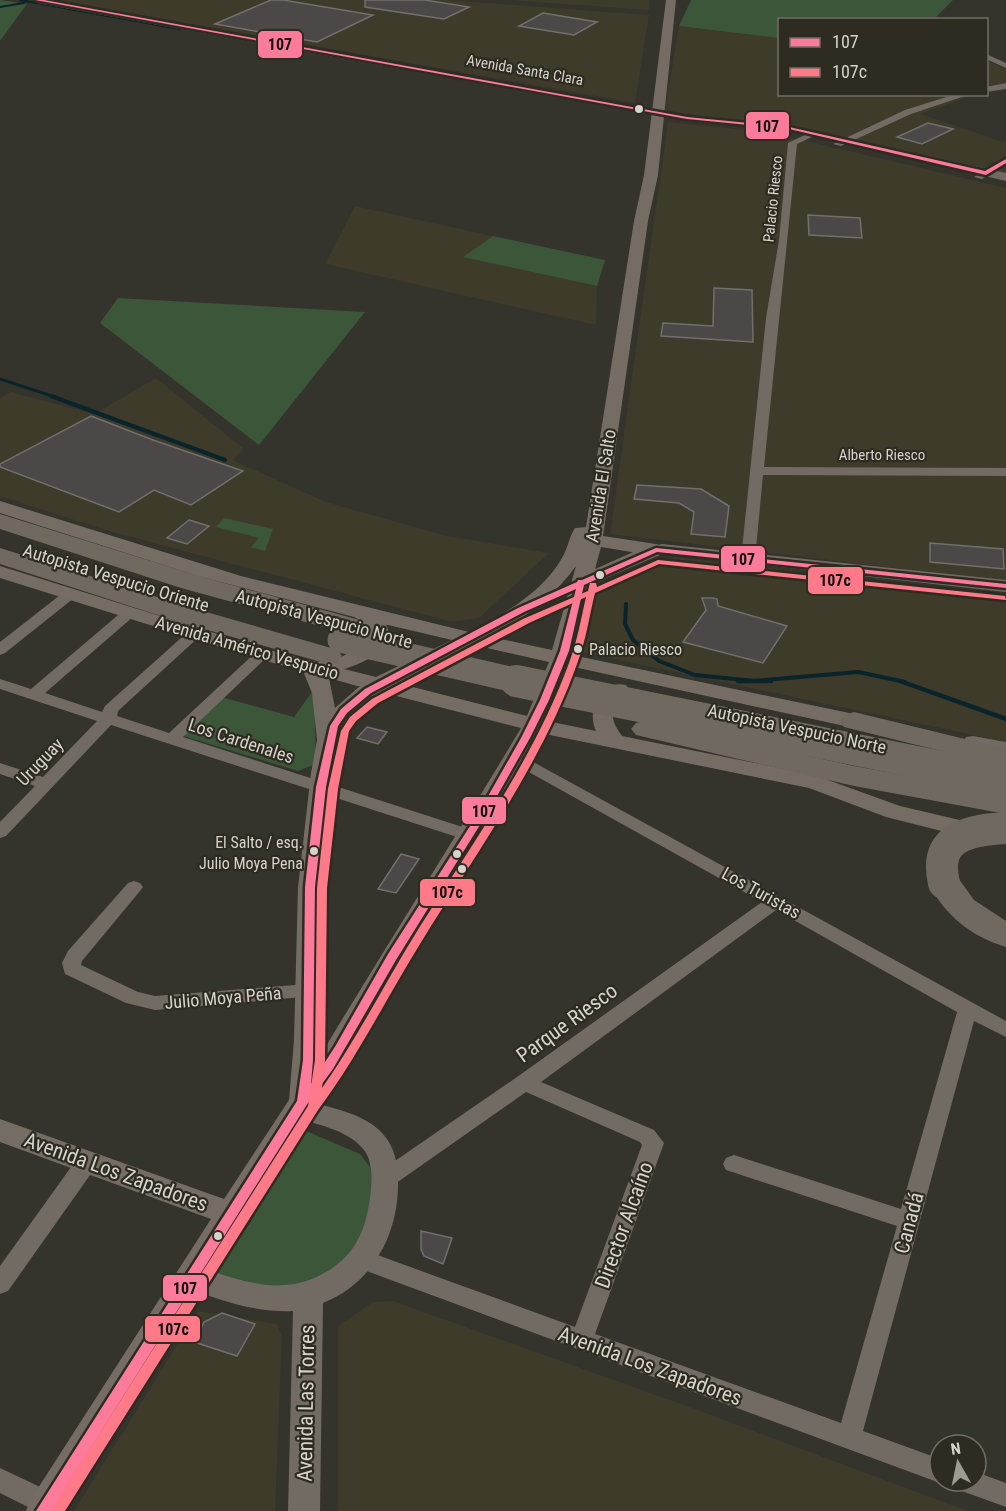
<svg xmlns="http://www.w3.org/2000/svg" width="1006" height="1511" font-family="'Roboto Condensed',sans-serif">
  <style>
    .built { fill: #3e3b2a }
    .green { fill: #3c563a }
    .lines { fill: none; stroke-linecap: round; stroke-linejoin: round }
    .stream-far3 { stroke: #09242b; stroke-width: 2 }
    .stream-far2 { stroke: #09242b; stroke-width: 3 }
    .stream-far1 { stroke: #09242b; stroke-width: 4 }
    .stream { stroke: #09242b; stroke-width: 4.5 }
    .building { fill: #4b4847; stroke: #726f6d; stroke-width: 1.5 }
    .minor { fill: #726b63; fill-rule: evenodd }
    .tertiary { fill: #726b63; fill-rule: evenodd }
    .secondary { fill: #756d63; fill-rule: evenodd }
    .motorway { fill: #6f695f; fill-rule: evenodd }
    .motorway-bridge-far1 { stroke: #6f695f; stroke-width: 25 }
    .motorway-bridge { stroke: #6f695f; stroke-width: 32 }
    .bus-1-casing { stroke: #2e2b20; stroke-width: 5 }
    .bus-2-casing { stroke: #2e2b20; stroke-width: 5 }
    .bus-1 { fill: #fc7a9a; fill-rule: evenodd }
    .bus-2 { fill: #fe7a88; fill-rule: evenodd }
    .bus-dot { fill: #d5d3cc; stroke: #2e2b20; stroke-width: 2 }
    .labels { text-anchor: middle; stroke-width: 4.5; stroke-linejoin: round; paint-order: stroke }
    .far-street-label { font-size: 15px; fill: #d5d3cc; stroke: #2e2b20 }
    .bus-label { font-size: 16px; fill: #d5d3cc; stroke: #2e2b20; text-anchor: start }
    .street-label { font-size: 18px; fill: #d5d3cc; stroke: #2e2b20 }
    .near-street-label { font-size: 21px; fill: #d5d3cc; stroke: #2e2b20 }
    .line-badge { stroke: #2e2b20; stroke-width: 2 }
    .pale-badge-label { font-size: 16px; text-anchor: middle; font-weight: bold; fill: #111 }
  </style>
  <rect width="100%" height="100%" fill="#34332c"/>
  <!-- built -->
  <g class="built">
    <polygon points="57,0 446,0 649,15 635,103"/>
    <polygon points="507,0 650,0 649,10"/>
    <polygon points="679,26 779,38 780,94 973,95 921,114 1006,143 1006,175 804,130 726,121 665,110"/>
    <polygon points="987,60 1006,69 1006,82 987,89"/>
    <polygon points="668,122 773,133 1006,188 1006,581 610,534"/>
    <polygon points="355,206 493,236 464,257 597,286 596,325 325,264"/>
    <polygon points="156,378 244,449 233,460 326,502 447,536 549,553 479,618 452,622 112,532 0,496 0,398 11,392 94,414"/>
    <polygon points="675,557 1006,595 1006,742 577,651 593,593"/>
    <polygon points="393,1301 698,1410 968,1511 338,1511 338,1326 373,1302"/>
    <polygon points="198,1311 277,1324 282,1336 275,1511 74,1511"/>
  </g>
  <!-- green -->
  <g class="green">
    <polygon points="0,0 27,4 0,41"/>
    <polygon points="691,0 953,0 934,19 780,20 779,38 679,26"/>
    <polygon points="493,236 605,260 597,286 463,257"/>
    <polygon points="118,298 365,312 259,445 100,323"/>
    <polygon points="224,518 273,529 265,551 251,547 259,538 216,527"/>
    <polygon points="314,689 316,764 298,771 183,736 221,697 294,717"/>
    <polygon points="299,1128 360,1154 370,1167 373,1185 373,1215 361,1242 339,1264 307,1286 232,1284 215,1272"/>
  </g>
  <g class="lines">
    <!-- stream-far3 -->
    <g class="stream-far3">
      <polyline points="20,0 179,29"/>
      <polyline points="0,7 24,3"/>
    </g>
    <!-- stream-far2 -->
    <polyline class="stream-far2" points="0,379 55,397"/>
    <!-- stream-far1 -->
    <g class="stream-far1">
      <polyline points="51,396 225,460"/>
      <polyline points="626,604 625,624 633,640 659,661 695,675 754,681 858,672 905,682"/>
    </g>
    <!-- stream -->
    <g class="stream">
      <polyline points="738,681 771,681"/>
      <polyline points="900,681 1006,719"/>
    </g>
  </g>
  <!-- building -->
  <g class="building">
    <polygon points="271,0 283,0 373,15 317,42 215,24"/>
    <polygon points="365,0 425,0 469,7 444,19 365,7"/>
    <polygon points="543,13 597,22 574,35 519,26"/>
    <polygon points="928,123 953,129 922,144 897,137"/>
    <polygon points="808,215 860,218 862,238 809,235"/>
    <polygon points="714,288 752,290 753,342 661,336 663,323 713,326"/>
    <polygon points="91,416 153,440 243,471 191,505 154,490 119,512 0,467 0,464"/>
    <polygon points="637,485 701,489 729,506 725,537 691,534 694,512 679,503 634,499"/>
    <polygon points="189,520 209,526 187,544 167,538"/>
    <polygon points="930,543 1003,549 1004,569 930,562"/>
    <polygon points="702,598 713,598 717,599 718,606 787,626 763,663 683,642 706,610"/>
    <polygon points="367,727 387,732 378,744 357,738"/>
    <polygon points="401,854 419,859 396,893 378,889"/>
    <polygon points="421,1231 452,1238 443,1264 424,1256 421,1249"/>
    <polygon points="222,1313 255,1324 237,1356 194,1342 204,1322"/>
  </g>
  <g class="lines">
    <!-- minor -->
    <g class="minor">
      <polygon points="986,54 1006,63 1006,68 986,59"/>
      <polygon points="1006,83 1006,89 986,92 986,87"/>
      <polygon points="956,94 971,94 911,114 841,146 833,144 905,110"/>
      <polygon points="807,134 812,137 797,144 764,467 1006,468 1006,476 763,475 755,559 748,563 741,559 766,318 779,240 788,143"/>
      <polygon points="1006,158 1006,165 982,179 974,177"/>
      <polygon points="69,591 76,595 74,598 5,653 0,655 0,642 64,592"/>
      <polygon points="129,609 134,610 136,613 134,616 45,693 102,712 105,706 190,630 200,630 203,633 200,636 118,711 117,716 169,733 257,651 267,651 270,654 267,657 183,737 475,831 478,835 475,839 463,839 111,725 6,836 0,838 0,822 35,786 0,774 0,763 43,777 97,721 0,689 0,679 31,689 124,610"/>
      <path d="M515 752 1006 1021V1037L974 1021 863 1431 940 1459V1481H945L940 1483 353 1266 350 1259 353 1252 361 1249 575 1327 642 1145 640 1142 526 1092 392 1186 384 1189 376 1186 373 1180 376 1174 517 1077 762 902 509 761 507 757 509 753ZM776 910 957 1012 901 1209 734 1155 726 1158 723 1164 726 1170 897 1226 841 1423 595 1334 664 1143 654 1130 541 1082Z"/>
      <polygon points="134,881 140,883 143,887 140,891 82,961 81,965 138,992 155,996 308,984 315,986 318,991 315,996 155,1010 126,1003 65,974 62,963 68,951 128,883"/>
      <polygon points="87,1153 95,1156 98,1162 95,1168 8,1291 0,1294 0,1266 79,1156"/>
      <polygon points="0,1468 57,1495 61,1504 58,1511 36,1511 0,1493"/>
      <polygon points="976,1472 1006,1483 1006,1507 959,1490 955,1481 976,1481"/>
    </g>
    <!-- tertiary -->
    <g class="tertiary">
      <polygon points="32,0 53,0 687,115 789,125 1006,173 1006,181 789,131 687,121 37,3"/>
      <polygon points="662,544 1006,580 1006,592 662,554 587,586 575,586 572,582 575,578 640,549"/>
      <polygon points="973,736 1006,742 1006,756 966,747 963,742 966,737"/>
      <path d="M299 1099C326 1107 364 1112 383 1134 395 1147 398 1165 398 1182 399 1234 372 1284 323 1303L320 1511H288L293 1311C253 1313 218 1299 181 1286L177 1277 181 1268 191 1264C241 1281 288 1301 335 1266 356 1251 365 1229 369 1204 372 1189 374 1162 364 1150 348 1129 314 1124 290 1116L286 1109 290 1102Z"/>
    </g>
    <!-- secondary -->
    <path class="secondary" d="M666 0H676L658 175 648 221 603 536 656 544 663 546 666 550 663 554 656 556 601 547 572 655 854 714 862 716 865 721 862 726 854 728 569 666 547 721 596 731C586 710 600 679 626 685L629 690C616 708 604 711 622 736L814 775 900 806 985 826 989 832 985 838 977 840 886 817 809 788 540 733 476 844 402 963 332 1086 313 1110 63 1511H26L31 1499 211 1219 0 1142V1119L224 1199 289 1100 294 1040 298 887 311 773 317 740 312 693 303 671 255 658 0 578V566L269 650 317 662 341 657 353 651 368 639C369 626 364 623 354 617L198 576 0 513V501L241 576 469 632C503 615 543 592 562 558 568 548 569 537 575 528L586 527 634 221 644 175ZM576 566 552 650 491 637C525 617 553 598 576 566ZM386 625H388L452 640 376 677 344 669C361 664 400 648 386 625ZM474 645 549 662 527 716 397 683ZM329 678 357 686H360L335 708ZM381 692 521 728C455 839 386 946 320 1056L322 904 336 753C343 725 356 707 381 692Z"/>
    <!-- motorway -->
    <g class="motorway">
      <polygon points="0,514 199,576 363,621 367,627 363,633 353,635 181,588 0,529"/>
      <polygon points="0,548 196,609 338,650 342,656 338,662 328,664 176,621 0,564"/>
      <polygon points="854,712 1006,749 1006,767 844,727 839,721 844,715"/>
      <polygon points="646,720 854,766 1006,794 1006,814 854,786 636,735 631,729 636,723"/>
      <path d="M944 872 956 875 974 900 1006 921V947C970 936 946 916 928 883L932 875Z"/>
    </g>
    <!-- motorway-bridge-far1 -->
    <polyline class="motorway-bridge-far1" points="340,640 523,682"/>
    <!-- motorway-bridge -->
    <g class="motorway-bridge">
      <polyline points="516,681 1006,780"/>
      <path d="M944 883C933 837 968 830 1006 828"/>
    </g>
    <!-- bus-1 casing -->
    <g class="bus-1-casing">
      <g id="bus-1">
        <polygon points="35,0 44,0 687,117 789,127 985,171 1006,159 1006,163 986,175 789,129 687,119"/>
        <path d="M656 548 1006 584V588L657 552 584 585 569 651 549 700 530 738 488 812 396 960 333 1069 308 1103 51 1511H36L297 1101 303 1060 305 887 316 787 330 726 341 709 365 689 518 608 577 582 578 580H582ZM576 589 560 651 540 700 521 738 479 812 388 954 336 1045 311 1084 313 1060 315 887 326 787 338 726 347 713 371 693 524 612Z"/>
      </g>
    </g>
    <!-- bus-2 casing -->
    <g class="bus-2-casing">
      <path id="bus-2" d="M658 560 1005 596 1006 600 659 564 595 593C589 617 586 641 577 664 541 765 476 853 420 944 386 999 357 1058 318 1110L65 1511H50L308 1106 315 1060 317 888 328 789 341 731 350 717 372 699 523 619 588 591 590 583H596L597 587ZM586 597C581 619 577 642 569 663 534 759 473 842 419 928 386 981 358 1037 322 1088L325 1060 327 888 338 789 349 731 356 721 378 703 529 623Z"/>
    </g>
    <!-- bus-1 -->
    <use href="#bus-1" class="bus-1"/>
    <!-- bus-2 -->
    <use href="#bus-2" class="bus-2"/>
  </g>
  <!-- markers -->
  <g class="bus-dot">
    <circle cx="639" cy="109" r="5"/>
    <circle cx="600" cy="575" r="5"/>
    <circle cx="578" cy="649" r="5"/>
    <circle cx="314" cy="851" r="5"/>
    <circle cx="457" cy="854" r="5"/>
    <circle cx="462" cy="869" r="5"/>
    <circle cx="218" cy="1236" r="5"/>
  </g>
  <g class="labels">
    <!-- far-street labels -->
    <g class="far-street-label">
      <text transform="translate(525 70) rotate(10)" y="5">Avenida Santa Clara</text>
      <text transform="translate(773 199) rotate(-84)" y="5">Palacio Riesco</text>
      <text x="882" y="460">Alberto Riesco</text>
    </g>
    <!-- bus labels -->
    <g class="bus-label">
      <text x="589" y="655">Palacio Riesco</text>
      <text x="303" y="848" text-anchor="end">El Salto / esq.<tspan x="303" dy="21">Julio Moya Pena</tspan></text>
    </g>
    <!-- street labels -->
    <g class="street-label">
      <text transform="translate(601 486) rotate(-81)" y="6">Avenida El Salto</text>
      <text transform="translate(116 578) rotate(17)" y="6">Autopista Vespucio Oriente</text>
      <text transform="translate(324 619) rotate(15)" y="6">Autopista Vespucio Norte</text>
      <text transform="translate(247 648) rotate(16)" y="6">Avenida Américo Vespucio</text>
      <text transform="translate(797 729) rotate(12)" y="6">Autopista Vespucio Norte</text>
      <text transform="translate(241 741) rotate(18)" y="6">Los Cardenales</text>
      <text transform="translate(40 762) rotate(-46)" y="6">Uruguay</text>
      <text transform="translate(761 893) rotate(29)" y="6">Los Turistas</text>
      <text transform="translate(223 998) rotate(-5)" y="6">Julio Moya Peña</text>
    </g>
    <!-- near-street labels -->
    <g class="near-street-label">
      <text transform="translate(567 1023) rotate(-36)" y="7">Parque Riesco</text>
      <text transform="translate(116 1172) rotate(20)" y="7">Avenida Los Zapadores</text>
      <text transform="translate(909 1223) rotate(-75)" y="7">Canadá</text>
      <text transform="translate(624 1225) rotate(-70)" y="7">Director Alcaíno</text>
      <text transform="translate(650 1366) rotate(20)" y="7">Avenida Los Zapadores</text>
      <text transform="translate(306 1403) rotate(-89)" y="7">Avenida Las Torres</text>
    </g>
  </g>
  <g class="line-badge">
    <rect x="257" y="30" width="46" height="29" rx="6" fill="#fc7a9a"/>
    <rect x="745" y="111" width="45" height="29" rx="6" fill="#fc7a9a"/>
    <rect x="720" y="545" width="46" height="28" rx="6" fill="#fc7a9a"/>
    <rect x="807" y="566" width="57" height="29" rx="6" fill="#fe7a88"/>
    <rect x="461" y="796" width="46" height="29" rx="6" fill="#fc7a9a"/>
    <rect x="419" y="878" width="57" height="29" rx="6" fill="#fe7a88"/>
    <rect x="162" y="1274" width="46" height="28" rx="6" fill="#fc7a9a"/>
    <rect x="144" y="1315" width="57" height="28" rx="6" fill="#fe7a88"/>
  </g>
  <g class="pale-badge-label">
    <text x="280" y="50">107</text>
    <text x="767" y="132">107</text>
    <text x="743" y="565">107</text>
    <text x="835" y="586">107c</text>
    <text x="484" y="817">107</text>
    <text x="447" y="898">107c</text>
    <text x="185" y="1294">107</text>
    <text x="173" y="1335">107c</text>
  </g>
  <!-- legend -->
  <rect x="778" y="18" width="210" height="78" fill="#2e2b20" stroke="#716e65" stroke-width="1.5"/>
  <rect x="790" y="38" width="30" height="9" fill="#fc7a9a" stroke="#716e65" stroke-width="1.5"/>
  <text x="832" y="48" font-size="18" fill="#d5d3cc">107</text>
  <rect x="790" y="68" width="30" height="9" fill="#fe7a88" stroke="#716e65" stroke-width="1.5"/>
  <text x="832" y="78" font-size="18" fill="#d5d3cc">107c</text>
  <!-- north arrow -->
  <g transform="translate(958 1463) rotate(351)"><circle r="28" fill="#2e2b20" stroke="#716e65" stroke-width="1.5"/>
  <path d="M0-4.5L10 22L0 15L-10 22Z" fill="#9d9b94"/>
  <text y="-9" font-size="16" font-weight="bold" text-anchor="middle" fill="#d5d3cc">N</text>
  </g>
</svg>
